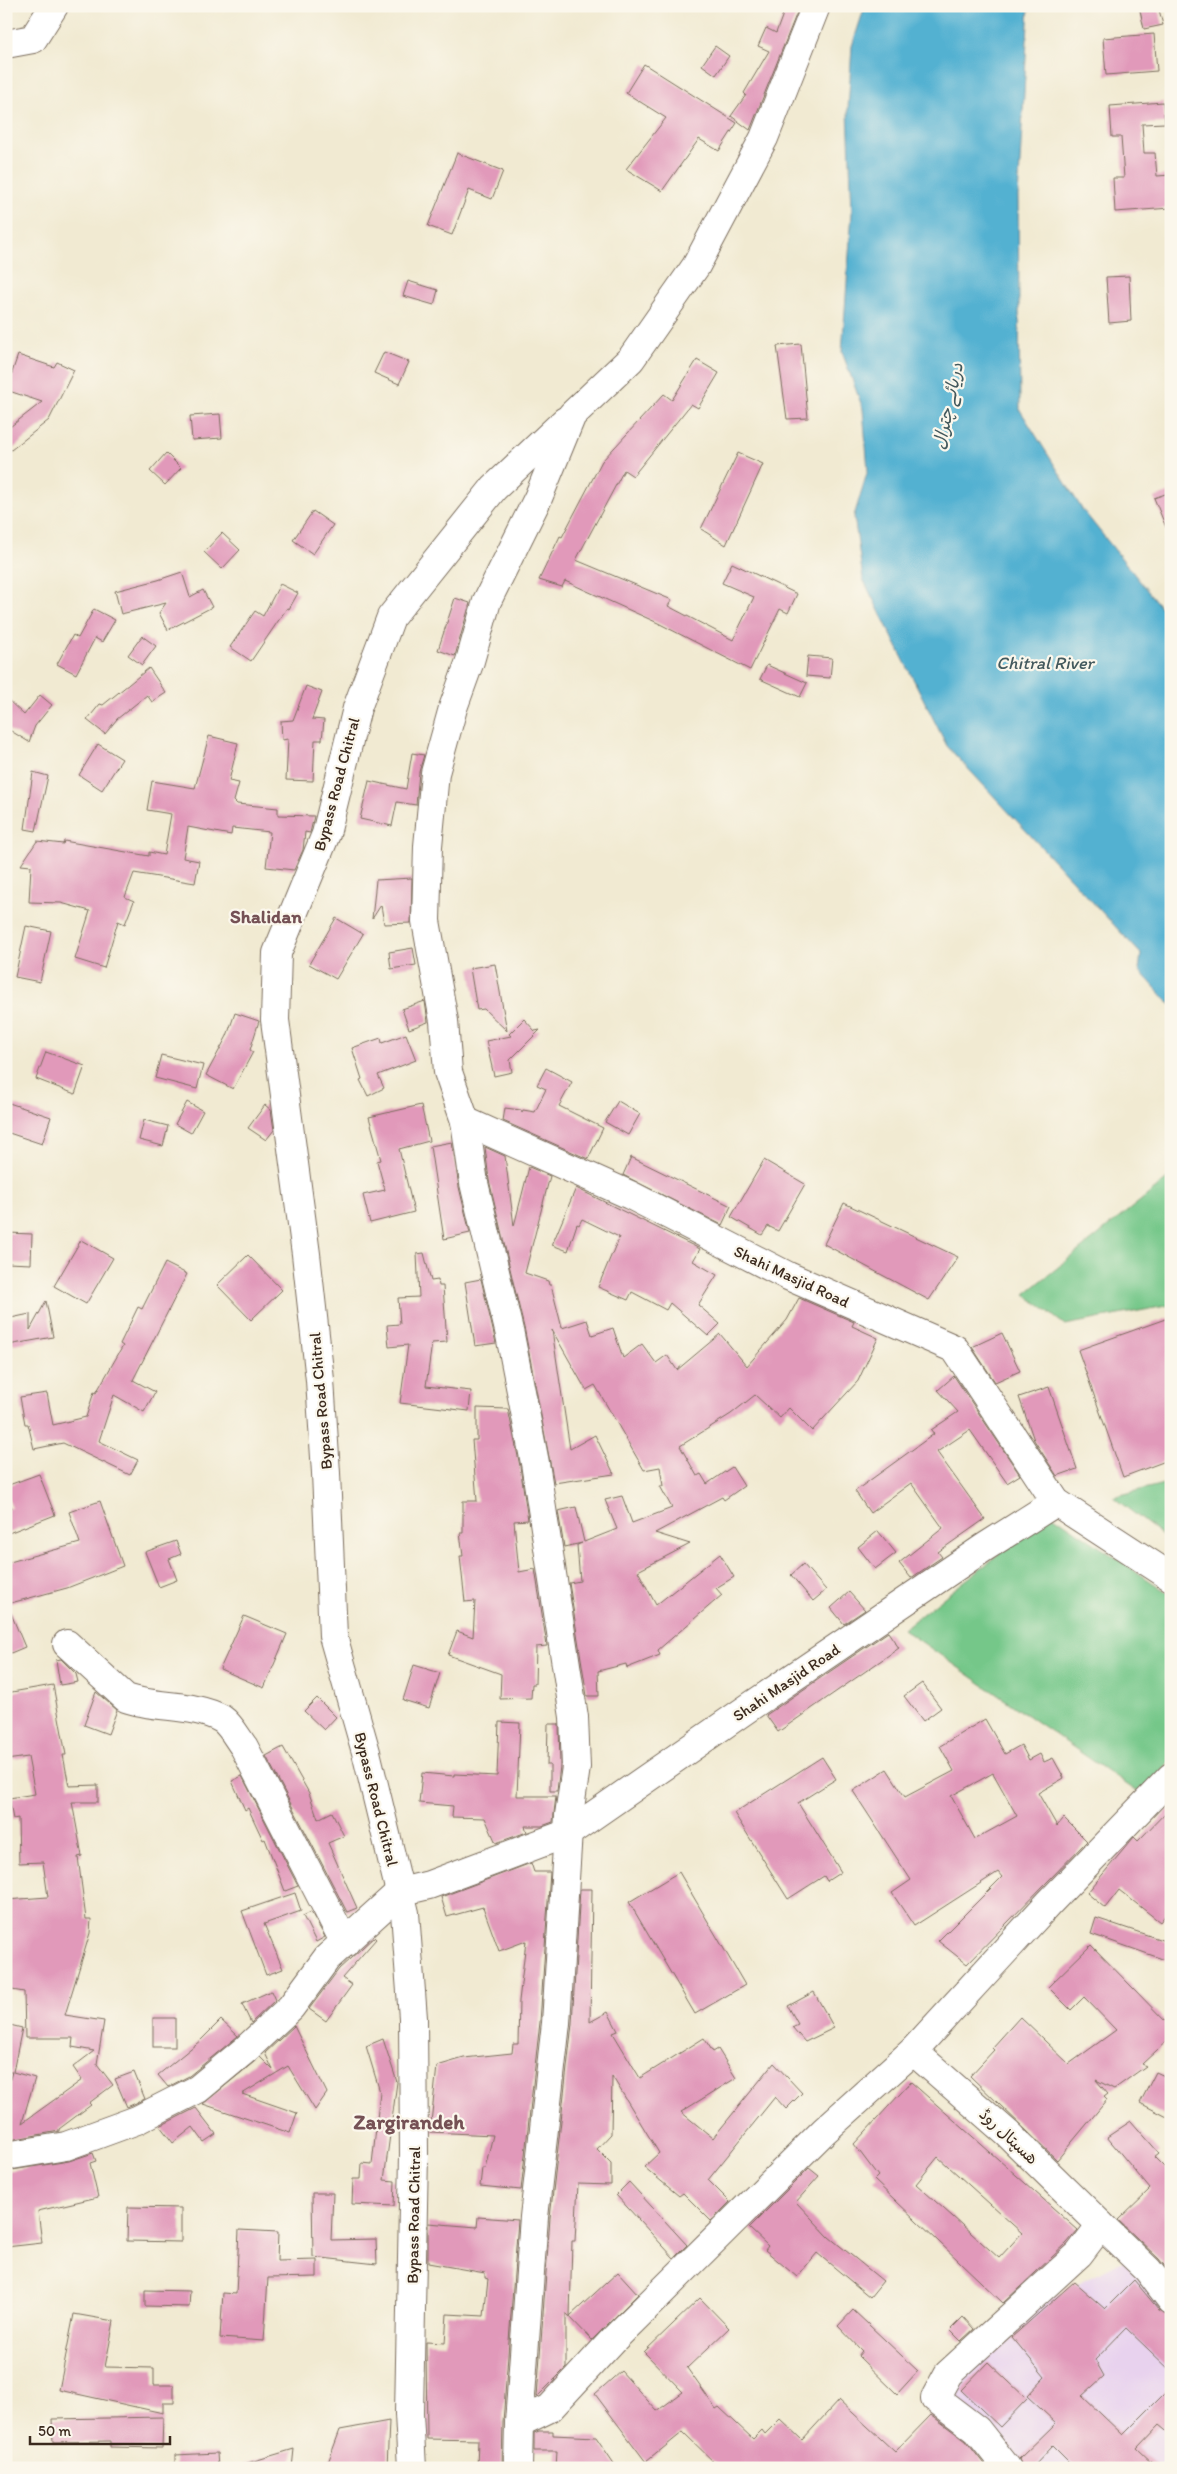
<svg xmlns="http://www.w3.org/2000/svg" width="1177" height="2474" font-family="Itim,'Playpen Sans Arabic',sans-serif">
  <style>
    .built { fill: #e8d2ee }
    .green { fill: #75c789; stroke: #587854 }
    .water { fill: #53b1d1; stroke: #476e78 }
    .building { fill: #e199ba; fill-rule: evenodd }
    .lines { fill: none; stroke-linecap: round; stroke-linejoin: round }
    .minor-casing { stroke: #7b6d5d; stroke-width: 30 }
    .minor { stroke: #fff; stroke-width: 28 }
    .labels { text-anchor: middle; stroke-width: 4.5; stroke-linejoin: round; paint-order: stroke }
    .street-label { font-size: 16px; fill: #3b2a1e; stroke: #fbf7ec }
    .water-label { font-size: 18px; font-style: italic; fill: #43595d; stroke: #fbf7ec }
    .quarter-label { font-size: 19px; font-weight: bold; fill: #755155; stroke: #fbf7ec }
    .district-label { font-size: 21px; font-weight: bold; fill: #755155; stroke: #fbf7ec }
  </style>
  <rect width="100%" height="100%" fill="#fbf7ec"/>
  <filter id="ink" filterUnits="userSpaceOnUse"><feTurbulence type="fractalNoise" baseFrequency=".02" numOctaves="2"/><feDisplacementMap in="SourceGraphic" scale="10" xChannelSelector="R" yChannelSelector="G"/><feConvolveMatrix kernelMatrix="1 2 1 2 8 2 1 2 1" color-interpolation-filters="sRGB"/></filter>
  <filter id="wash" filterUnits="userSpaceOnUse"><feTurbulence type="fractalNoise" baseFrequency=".0096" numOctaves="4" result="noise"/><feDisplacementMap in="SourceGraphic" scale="20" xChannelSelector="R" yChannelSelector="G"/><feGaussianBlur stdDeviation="1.12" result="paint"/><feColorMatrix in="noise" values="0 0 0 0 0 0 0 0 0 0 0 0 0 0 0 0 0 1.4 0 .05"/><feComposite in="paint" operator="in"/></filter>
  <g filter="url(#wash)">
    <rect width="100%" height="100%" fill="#f1ead2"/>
    <!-- built -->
    <polygon class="built" points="1125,2260 1171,2305 1171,2468 1015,2468 940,2393 1020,2314"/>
    <!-- green -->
    <g class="green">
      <polygon points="1171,1176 1171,1305 1065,1325 1025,1294"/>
      <polygon points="1171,1482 1171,1542 1113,1497"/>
      <polygon points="1051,1514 1171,1595 1171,1761 1139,1793 903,1629"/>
    </g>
    <!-- water -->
    <polygon class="water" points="865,6 1029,6 1018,197 1020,410 1082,509 1171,620 1171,1005 1139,970 1141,954 947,746 863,579 854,516 868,470 863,409 842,352 852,212 848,110 852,46"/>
    <g id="blocks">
      <!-- building -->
      <g class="building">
        <polygon points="786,6 798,10 750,130 731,116 746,95 744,93 769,51 758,46 766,28 776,33"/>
        <polygon points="1139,6 1158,6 1163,25 1144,29"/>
        <polygon points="1154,34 1157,71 1106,75 1103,38"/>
        <polygon points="715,46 729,56 716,75 702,65"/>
        <polygon points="644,64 737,123 719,151 699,139 662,191 626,169 666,118 626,93"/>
        <polygon points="1163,102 1165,123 1142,124 1144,153 1155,153 1157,176 1171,175 1171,208 1115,212 1113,178 1124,178 1121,137 1112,137 1110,106"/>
        <polygon points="457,153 503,171 492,199 469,190 452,235 428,226"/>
        <polygon points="1129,276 1131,321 1109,323 1106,277"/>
        <polygon points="408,281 438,290 434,305 403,296"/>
        <polygon points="801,344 808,418 787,419 777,346"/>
        <polygon points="384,352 409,362 399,384 374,373"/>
        <polygon points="18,355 54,367 57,362 74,370 49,420 6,454 6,430 42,402 6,390"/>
        <polygon points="697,360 719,373 698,408 691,404 633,476 624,470 576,560 672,600 668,606 733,640 754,597 722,583 732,563 797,594 788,613 780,609 750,670 658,623 565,581 562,587 539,580 560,536 562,537 602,461 664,394 672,400"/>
        <polygon points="220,414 222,438 192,440 190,416"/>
        <polygon points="166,453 181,468 165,485 150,471"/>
        <polygon points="738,453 763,464 726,545 701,529"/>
        <polygon points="1171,492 1171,537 1170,537 1154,498"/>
        <polygon points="313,511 333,525 313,554 293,540"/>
        <polygon points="222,533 240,550 222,569 204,552"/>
        <polygon points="182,572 190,597 203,590 212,607 168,630 159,613 166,603 121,614 115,591 158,580"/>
        <polygon points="280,584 298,593 289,609 287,608 251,661 230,647 255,611 263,616"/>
        <polygon points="455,598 470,603 455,656 438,650"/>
        <polygon points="94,609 115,620 102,642 95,638 76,674 57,664 73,635 78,638"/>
        <polygon points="142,636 156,646 142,665 128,655"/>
        <polygon points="808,656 832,658 830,678 806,676"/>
        <polygon points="767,665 807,683 800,697 760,679"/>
        <polygon points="149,668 166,693 152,702 147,695 117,719 105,734 87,720 100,704 103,705"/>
        <polygon points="306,686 322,692 312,719 324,720 322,740 315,740 313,781 286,780 288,739 282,740 281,721 293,720"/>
        <polygon points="40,695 52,705 35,726 29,742 6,728 6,698 24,715"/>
        <polygon points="209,736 238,743 229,781 239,783 234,801 237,804 278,808 278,815 314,816 310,833 305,832 303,850 294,870 266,867 270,832 232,828 231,835 188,827 183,858 199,861 195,883 134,873 125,897 134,901 125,924 118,921 104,968 75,959 90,911 61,903 29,902 31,866 21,865 37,841 63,844 64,841 149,856 149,852 164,855 171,814 147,810 152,781 195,788"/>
        <polygon points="98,744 122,759 102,790 79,775"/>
        <polygon points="412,753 424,755 419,772 416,805 397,802 392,826 360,819 369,781 406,789"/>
        <polygon points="33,772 48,776 36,831 25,829"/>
        <polygon points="412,878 411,923 384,924 381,905 372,919 376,880"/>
        <polygon points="336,918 363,934 336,979 309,964"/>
        <polygon points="26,926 51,931 40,982 15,977"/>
        <polygon points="413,948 416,965 391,969 389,952"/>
        <polygon points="495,964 507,1031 484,1009 477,1010 470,968"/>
        <polygon points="425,1001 428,1022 409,1029 402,1009"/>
        <polygon points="235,1013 259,1021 250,1050 253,1052 233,1089 206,1075 227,1036"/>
        <polygon points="524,1019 535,1031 540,1030 510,1060 512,1072 494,1076 486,1041 511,1036 509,1034"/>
        <polygon points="406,1034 416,1060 378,1075 384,1088 368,1096 360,1080 362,1079 352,1048 381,1038 382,1043"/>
        <polygon points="46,1052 85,1066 75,1094 36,1079"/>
        <polygon points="161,1055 203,1065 197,1089 155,1078"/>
        <polygon points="546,1068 572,1082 559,1106 603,1128 588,1159 503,1121 505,1108 521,1110 522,1113 523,1110 535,1112 546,1089 537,1085"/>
        <polygon points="618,1101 640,1114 628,1135 605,1122"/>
        <polygon points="6,1102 51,1117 42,1144 6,1132"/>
        <polygon points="187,1102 203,1111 191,1133 175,1124"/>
        <polygon points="265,1105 271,1110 274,1130 266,1140 248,1128"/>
        <polygon points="421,1105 429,1141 399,1149 414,1212 370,1223 363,1195 385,1190 377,1161 381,1160 369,1117"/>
        <polygon points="144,1120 168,1126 163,1146 139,1140"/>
        <polygon points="452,1142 459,1187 470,1233 444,1239 430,1146"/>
        <polygon points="485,1147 505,1156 514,1226 529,1167 550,1176 525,1273 548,1281 549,1285 551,1285 562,1328 587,1320 592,1335 613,1328 623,1358 642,1344 656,1363 667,1355 677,1370 720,1334 747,1366 787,1320 799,1298 854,1322 852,1326 878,1338 858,1381 812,1431 789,1408 780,1418 755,1395 731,1414 680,1446 697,1476 701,1474 707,1484 732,1467 744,1486 724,1500 722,1497 655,1533 690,1544 638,1571 656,1605 720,1554 734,1577 716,1588 722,1595 658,1650 660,1655 627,1668 626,1664 598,1671 599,1696 587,1696 569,1583 580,1581 577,1545 582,1543 564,1547 558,1511 576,1507 584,1542 617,1529 605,1500 622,1496 632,1523 672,1508 660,1486 663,1486 660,1467 644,1470 595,1385 586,1390 552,1330 570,1449 595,1435 614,1474 554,1483 525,1332 489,1180"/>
        <polygon points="631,1157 731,1206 722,1225 623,1175"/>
        <polygon points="764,1160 805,1184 778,1231 768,1226 762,1235 731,1217"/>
        <polygon points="576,1188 700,1249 693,1261 717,1275 698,1305 720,1324 708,1336 670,1303 666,1310 632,1292 628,1300 598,1287 619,1237 582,1219 579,1225 577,1224 568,1251 552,1245"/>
        <polygon points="844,1203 958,1257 929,1300 824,1244"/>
        <polygon points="8,1233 32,1234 31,1264 7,1263"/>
        <polygon points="81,1240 113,1258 86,1304 54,1286"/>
        <polygon points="424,1253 431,1281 438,1280 439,1286 443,1286 447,1342 432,1343 426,1386 471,1391 469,1411 400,1403 408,1345 389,1347 387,1325 400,1324 398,1298 419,1297 417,1254"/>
        <polygon points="248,1255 282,1290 251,1320 217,1285"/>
        <polygon points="165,1263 187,1274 133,1380 155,1392 144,1412 114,1395 99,1441 138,1460 130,1475 63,1443 34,1449 28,1424 25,1424 20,1397 47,1393 53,1425 86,1417 94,1392 96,1393 123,1346 120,1344 138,1307 142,1309"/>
        <polygon points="481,1279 496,1343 475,1346 465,1282"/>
        <polygon points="46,1301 53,1337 8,1345 6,1319 30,1314 30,1330"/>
        <polygon points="1171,1317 1171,1459 1123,1477 1078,1350"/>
        <polygon points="1002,1333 1020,1371 995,1382 972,1347"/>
        <polygon points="954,1376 1020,1475 1007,1483 970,1430 937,1452 985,1519 938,1552 942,1557 911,1578 899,1563 943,1528 911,1483 870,1513 855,1491 934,1434 931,1430 958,1412 938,1390"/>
        <polygon points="1049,1387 1077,1469 1057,1476 1034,1440 1019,1397"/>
        <polygon points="477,1408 508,1409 520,1466 528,1520 514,1521 519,1572 535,1569 547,1646 536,1647 535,1684 532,1684 531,1698 500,1699 501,1674 448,1655 457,1631 473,1637 475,1601 465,1602 460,1556 463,1556 460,1533 463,1533 463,1501 477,1501 472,1440 477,1440"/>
        <polygon points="39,1474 55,1515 6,1534 6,1509 12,1508 6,1494 6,1486"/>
        <polygon points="100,1501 123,1566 67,1588 7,1604 25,1647 6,1655 6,1563 80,1543 69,1512"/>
        <polygon points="878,1531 896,1553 875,1569 858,1547"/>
        <polygon points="176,1541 181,1554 169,1559 177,1580 159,1587 145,1552"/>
        <polygon points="803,1564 826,1590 813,1601 791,1575"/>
        <polygon points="849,1592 865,1610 844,1624 831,1608"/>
        <polygon points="244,1616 287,1634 264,1688 220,1669"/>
        <polygon points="888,1632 899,1648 778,1732 766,1715"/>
        <polygon points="61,1659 76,1674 78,1682 60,1685 56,1660"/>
        <polygon points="414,1665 440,1673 429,1708 403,1700"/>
        <polygon points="922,1683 941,1708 923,1721 904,1696"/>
        <polygon points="53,1685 66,1755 63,1755 69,1786 98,1785 98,1802 72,1802 82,1856 78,1857 86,1919 91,1919 90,1933 65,2015 104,2021 97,2064 113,2085 89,2103 91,2105 59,2129 59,2131 10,2140 6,2091 12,2072 6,2072 6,2024 22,2028 13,2072 35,2078 22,2123 82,2080 73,2067 94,2051 72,2047 73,2038 25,2038 24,1992 6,1989 6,1900 48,1897 43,1862 19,1863 18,1818 13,1819 9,1798 35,1794 28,1757 6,1760 6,1693"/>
        <polygon points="96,1692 117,1710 108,1734 84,1725"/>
        <polygon points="317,1698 336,1717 324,1730 304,1711"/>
        <path d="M985 1719 1005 1754 1021 1745 1029 1760 1040 1754 1044 1762 1053 1758 1064 1778 1038 1793 1057 1826 1064 1818 1087 1841 967 1964 938 1941 1002 1877 998 1872 914 1926 892 1893 911 1880 853 1791 887 1769 905 1797 954 1771 940 1746ZM993 1773 1017 1816 975 1839 951 1796Z"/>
        <polygon points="499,1722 520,1723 517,1796 556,1796 553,1822 542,1826 525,1826 527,1832 496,1843 485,1818 452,1817 453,1806 419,1803 422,1773 454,1776 454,1774 497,1776"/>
        <polygon points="548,1724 559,1724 560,1766 557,1791 550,1791 550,1765 547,1765"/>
        <polygon points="283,1747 309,1793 318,1819 332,1812 344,1836 328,1843 357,1908 347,1912 266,1756"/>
        <polygon points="822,1757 836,1779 798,1803 841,1872 827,1881 824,1876 788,1899 734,1813"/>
        <polygon points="242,1776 298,1886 285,1891 265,1839 263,1840 248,1808 245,1810 232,1781"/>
        <polygon points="1171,1807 1171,1908 1160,1922 1119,1890 1105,1908 1087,1893 1134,1837 1138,1841"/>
        <polygon points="531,1863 534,1872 550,1872 540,2022 521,2190 480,2186 482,2168 485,2168 493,2135 430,2132 437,2066 464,2058 512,2053 513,2044 518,2044 519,2001 526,1941 499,1951 483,1907 447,1917 441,1897"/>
        <polygon points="679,1872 745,1985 695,2014 629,1902"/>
        <polygon points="580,1889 592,1889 590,2022 608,2012 618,2031 613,2033 640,2078 704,2038 713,2052 718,2049 736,2078 681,2112 713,2138 774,2063 802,2093 786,2109 775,2097 708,2180 730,2202 711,2221 683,2193 679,2196 644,2167 659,2153 612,2076 611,2134 597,2149 611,2163 611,2185 578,2184 575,2241 572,2241 570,2316 618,2272 638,2294 592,2340 566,2313 566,2368 537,2397 550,2218 572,2024"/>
        <polygon points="295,1893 301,1911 264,1924 283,1969 266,1975 242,1911"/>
        <polygon points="311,1912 325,1937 316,1942 303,1916"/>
        <polygon points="1096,1918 1171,1943 1171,1962 1091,1934"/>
        <polygon points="374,1937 376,1939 342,1978 352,1985 326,2021 309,2009 339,1969"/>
        <polygon points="1091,1945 1171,2027 1171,2037 1142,2064 1146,2066 1114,2089 1096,2080 1108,2094 1104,2097 1107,2100 1057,2160 970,2076 994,2050 992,2048 1020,2017 1069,2064 1116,2030 1084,1997 1071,2010 1048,1987"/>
        <polygon points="271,1991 275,2000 251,2023 242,2004"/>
        <polygon points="814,1992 834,2028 805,2042 792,2027 798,2024 788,2006"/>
        <rect x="153" y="2018" width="22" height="29"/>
        <polygon points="221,2020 238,2036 189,2076 168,2087 158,2075 201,2040"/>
        <polygon points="294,2026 327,2093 315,2110 288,2066 242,2094 297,2113 290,2133 203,2104 260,2057 273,2070 265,2053"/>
        <polygon points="383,2039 397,2082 384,2180 395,2181 394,2206 352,2204 353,2179 361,2179 362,2163 372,2164 380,2092 366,2046"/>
        <polygon points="134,2072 145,2099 127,2107 115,2079"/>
        <polygon points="1156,2072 1171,2079 1171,2119 1140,2103"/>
        <path d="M911 2082 1078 2230 1067 2243 1003 2303 874 2180 878 2176 854 2144ZM938 2157 1022 2233 999 2258 916 2184Z"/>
        <polygon points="196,2108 216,2134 204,2142 193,2127 173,2143 160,2126"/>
        <polygon points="1131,2121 1159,2153 1154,2157 1171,2174 1171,2274 1159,2259 1118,2220 1150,2189 1107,2137"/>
        <polygon points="93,2153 96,2161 90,2163 98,2197 38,2211 42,2243 6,2247 6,2171 69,2161"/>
        <polygon points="809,2168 819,2176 796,2202 829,2237 883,2281 870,2297 817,2253 797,2277 765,2250 768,2246 749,2228"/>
        <polygon points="629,2182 687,2245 674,2258 616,2195"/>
        <polygon points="312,2193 333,2193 331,2240 376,2239 377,2264 313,2257"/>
        <polygon points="128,2207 181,2208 181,2242 127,2241"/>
        <polygon points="478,2217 518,2220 503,2422 502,2468 477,2468 478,2440 427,2439 426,2342 445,2343 447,2314 484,2316 488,2279 485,2278 485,2273 428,2263 428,2223 477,2227"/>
        <polygon points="239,2230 278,2232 277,2261 317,2260 317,2277 268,2278 264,2341 220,2338 223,2293 236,2294"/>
        <polygon points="1134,2280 1159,2310 1171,2315 1171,2371 1126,2328 1095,2360 1104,2376 1082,2396 1123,2435 1171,2387 1171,2435 1159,2425 1137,2448 1158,2468 1075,2468 1053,2446 1032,2468 1022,2468 1019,2459 1056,2423 1027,2396 1045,2377 1012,2337 1074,2282 1105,2309"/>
        <polygon points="145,2290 190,2291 189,2307 145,2306"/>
        <polygon points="700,2298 729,2328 687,2368 716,2409 719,2407 753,2439 762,2430 765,2434 780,2419 802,2440 839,2400 895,2452 931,2415 966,2441 987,2468 720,2468 683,2432 646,2462 595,2394 621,2371 657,2411 683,2392 644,2352"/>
        <polygon points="853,2310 918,2371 897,2394 858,2356 862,2351 838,2326"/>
        <polygon points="74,2314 114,2321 105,2367 154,2368 154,2385 174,2385 174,2403 163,2403 163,2413 59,2390"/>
        <polygon points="963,2317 974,2329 961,2341 950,2330"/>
        <polygon points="988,2362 1027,2399 1000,2427 961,2390"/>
        <polygon points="163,2417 162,2448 110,2447 110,2441 53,2442 52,2419"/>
        <polygon points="389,2421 387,2468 326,2468 340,2430"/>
        <polygon points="539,2431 553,2431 553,2435 596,2437 617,2468 556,2468 557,2451 534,2451 534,2433"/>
        <polygon points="294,2449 292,2468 244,2468 244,2464"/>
        <polygon points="217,2453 218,2468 175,2468 175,2455"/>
      </g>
    </g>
  </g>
  <g filter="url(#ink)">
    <use href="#blocks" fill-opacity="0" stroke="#7b6d5d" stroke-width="1"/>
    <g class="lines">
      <!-- minor casing -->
      <g class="minor-casing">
        <g id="minor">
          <polyline points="6,44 33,39 54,6"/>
          <polyline points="465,1121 630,1195 788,1276 955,1349 1056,1502 1171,1577"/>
          <path d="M67 1644 126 1698C157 1709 193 1703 222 1719 230 1724 238 1739 244 1747L345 1943"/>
          <polyline points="913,2051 1008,2134 1101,2225"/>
          <polyline points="6,2156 66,2146 137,2120 198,2089 245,2050 291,2007 327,1958 400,1892 429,1885 568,1833 751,1706 985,1547 1056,1502"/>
          <polyline points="519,2423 550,2408 614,2339 824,2131 913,2051 1049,1903 1171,1777"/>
          <polyline points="412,2468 409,2414 414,2154 413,2018 405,1913 366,1752 333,1636 326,1473 320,1380 306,1254 275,1020 277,953 326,834 357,708 391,617 494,488 565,421"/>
          <polyline points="518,2468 519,2423 534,2217 556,2023 569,1815 576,1767 574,1717 535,1463 510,1335 474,1183 465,1121 448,1072 444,1021 426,921 428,846 435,773 453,708 470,661 487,601 538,498 572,415 631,359 696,266 764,138 816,6"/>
          <polyline points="1007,2468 977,2430 935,2398 948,2374 1079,2254 1101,2225 1148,2270 1171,2300"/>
        </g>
      </g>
      <!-- minor -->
      <use href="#minor" class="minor"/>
    </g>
  </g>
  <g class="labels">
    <!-- street labels -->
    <g class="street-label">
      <text transform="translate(336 784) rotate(-75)" y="6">Bypass Road Chitral</text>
      <text transform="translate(792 1276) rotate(25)" y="6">Shahi Masjid Road</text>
      <text transform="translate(320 1401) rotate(-95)" y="6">Bypass Road Chitral</text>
      <text transform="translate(786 1682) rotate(-34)" y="6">Shahi Masjid Road</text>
      <text transform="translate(377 1799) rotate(76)" y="6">Bypass Road Chitral</text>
      <text transform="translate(1009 2136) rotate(43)" y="6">ھسپتال روڈ</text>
      <text transform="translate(413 2215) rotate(-89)" y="6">Bypass Road Chitral</text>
    </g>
    <!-- water labels -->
    <g class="water-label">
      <text transform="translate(948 406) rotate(-78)" y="6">دریائے چترال</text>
      <text x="1045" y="669">Chitral River</text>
    </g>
    <!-- quarter labels -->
    <g class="quarter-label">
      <text x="266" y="923">Shalidan</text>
    </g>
    <!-- district labels -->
    <g class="district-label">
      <text x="409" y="2129">Zargirandeh</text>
    </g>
  </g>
  <!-- margin -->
  <rect width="1177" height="2474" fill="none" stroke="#fbf7ec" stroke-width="25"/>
  <!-- scale -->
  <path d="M30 2436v8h140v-8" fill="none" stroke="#3b2a1e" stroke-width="2.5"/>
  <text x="38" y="2436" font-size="15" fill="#3b2a1e" stroke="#fbf7ec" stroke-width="4" paint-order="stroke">50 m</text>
</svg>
